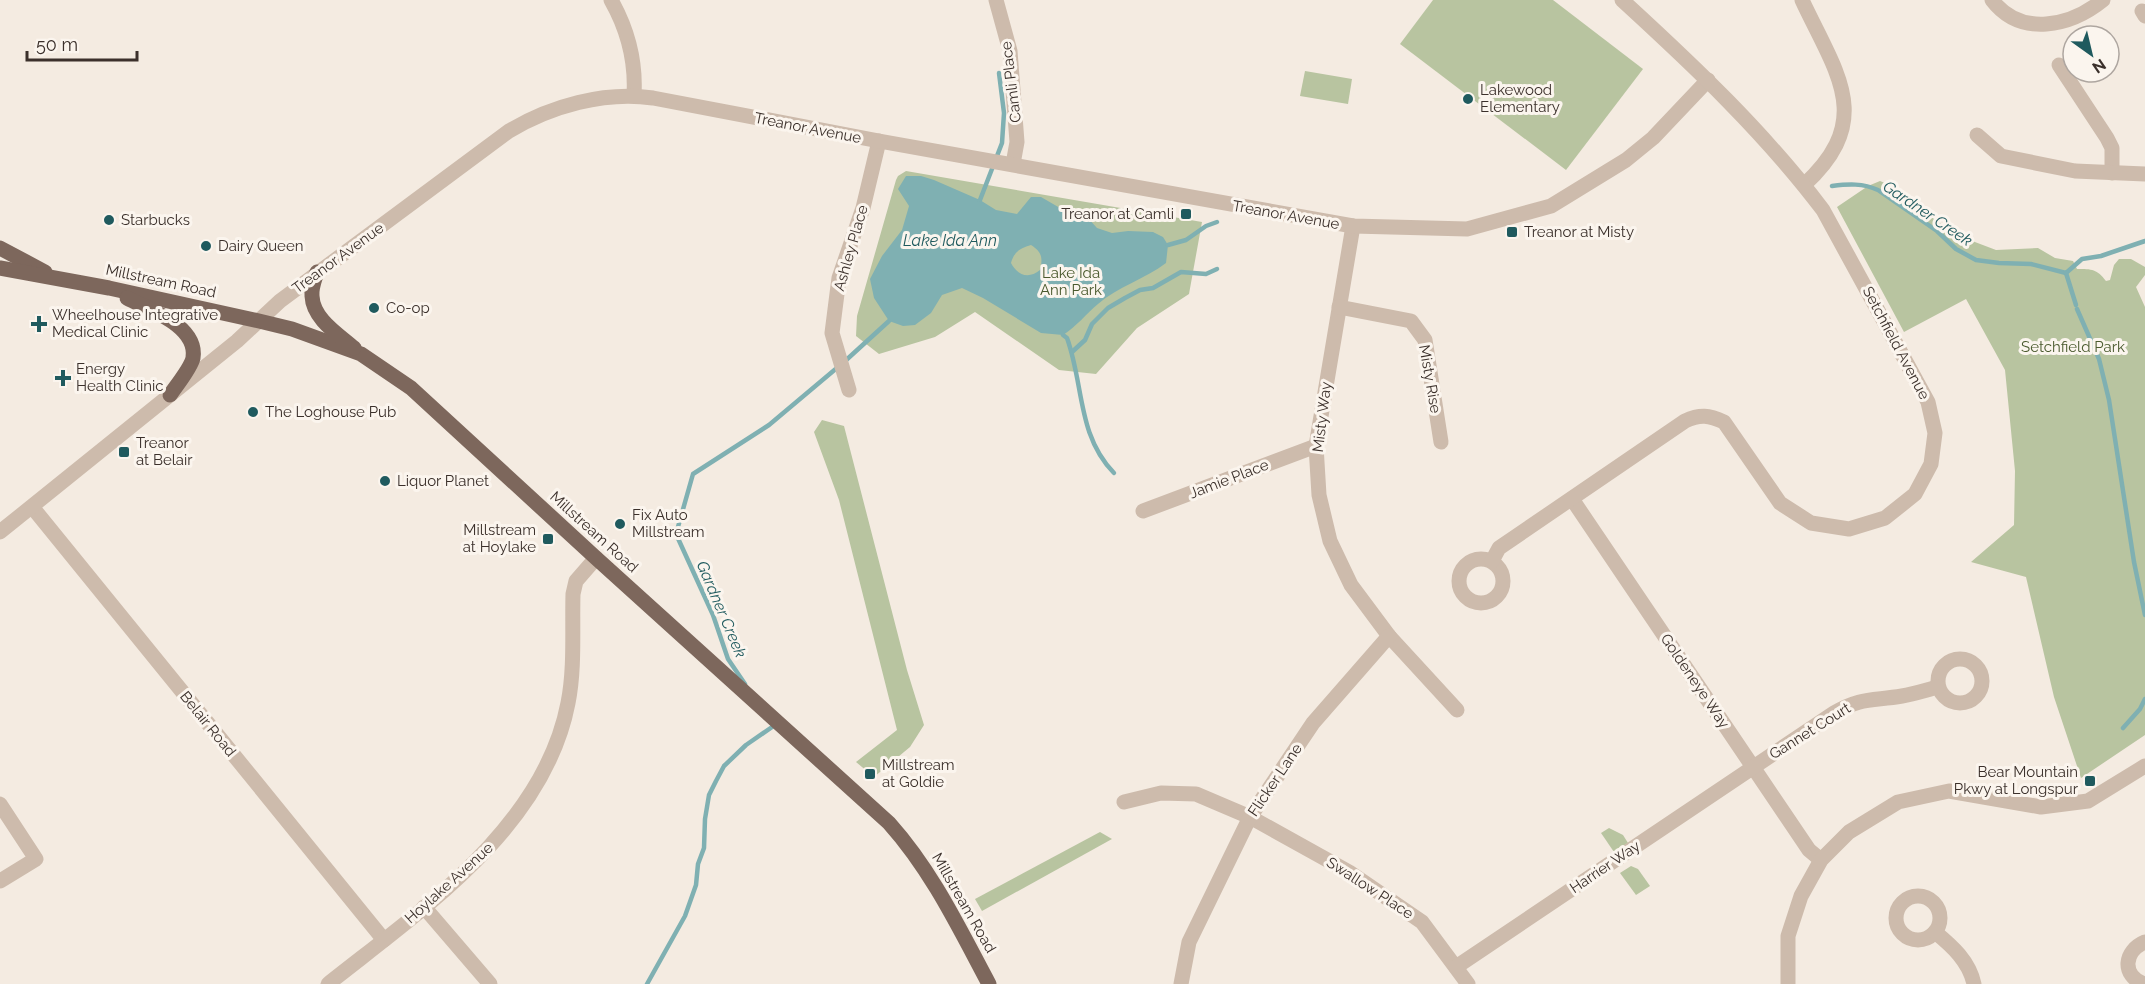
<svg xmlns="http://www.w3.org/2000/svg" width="2145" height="984" font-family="Raleway,sans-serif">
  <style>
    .green { fill: #b8c4a0 }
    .water { fill: #7fb0b2; fill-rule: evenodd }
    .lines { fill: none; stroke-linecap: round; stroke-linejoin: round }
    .stream { stroke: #7fb0b2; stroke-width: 4.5 }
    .minor { stroke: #cdbbac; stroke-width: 15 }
    .major { stroke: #7d675c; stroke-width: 15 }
    .poi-dot { fill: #1f5a5e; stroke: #fbf5ee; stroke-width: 2 }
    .labels { text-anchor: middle; stroke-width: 6; stroke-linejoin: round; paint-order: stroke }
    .street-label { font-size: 15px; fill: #3b302b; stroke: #fbf5ee }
    .poi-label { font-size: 15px; fill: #3b302b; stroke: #fbf5ee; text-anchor: start }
    .park-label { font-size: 15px; fill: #4a5a2e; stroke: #fbf5ee }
    .water-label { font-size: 16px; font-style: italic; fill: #1f5a5e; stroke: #fbf5ee }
  </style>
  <rect width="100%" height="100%" fill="#f4ebe1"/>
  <!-- green -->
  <g class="green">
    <polygon points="1433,0 1553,0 1643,69 1566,170 1400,44"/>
    <polygon points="1305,71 1352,79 1348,104 1300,96"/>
    <polygon points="906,171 1202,222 1189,294 1137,328 1096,374 1059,370 975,312 935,337 879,354 856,336 857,316 896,180 898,176"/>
    <path d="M1880 181 1892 186 1940 223 1967 239 1996 250 2038 248 2055 258 2073 261 2077 269C2092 269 2097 269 2106 281L2110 280 2114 265 2119 259H2131L2145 267V275L2136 287 2145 307V735L2081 778 2054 697 2026 577 1971 562 2014 525 2015 471 2005 370 1966 299 1904 332 1837 207 1868 186Z"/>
    <polygon points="822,420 844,426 907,670 924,725 910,747 874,777 856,762 897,730 839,500 814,432"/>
    <polygon points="1609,828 1623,835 1628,843 1614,852 1601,833"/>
    <polygon points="1100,832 1112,839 982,911 975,899"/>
    <polygon points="1631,866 1638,869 1650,886 1636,895 1620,873"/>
  </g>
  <!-- water -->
  <path class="water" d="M906 176H921L934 180 980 200 996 210 1017 214 1031 197H1041L1060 208 1087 217 1097 228 1112 233 1128 231 1153 232 1163 237 1168 245 1166 263C1145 279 1117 287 1098 304 1086 314 1077 326 1063 335L1041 333 983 298 962 288 942 295 931 313 915 325 903 326 889 321 874 298 870 279 882 256 902 230 909 206 898 189ZM1031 245C1042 252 1043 258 1040 270 1029 279 1018 276 1011 263 1014 252 1020 248 1031 245Z"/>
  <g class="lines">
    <!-- stream -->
    <g class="stream">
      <path d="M1832 186C1848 184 1863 183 1878 190L1937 231 1956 249 1976 260 1999 263 2031 264 2066 273 2082 259 2101 256 2145 241"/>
      <polyline points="980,200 1002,143 1004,113 999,73"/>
      <polyline points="1168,245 1186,240 1206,226 1217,222"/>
      <polyline points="2066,273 2076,305"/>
      <polyline points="2077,309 2099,359 2109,400 2134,562 2145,615"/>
      <path d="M1063 335 1067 338C1084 385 1077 435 1114 473"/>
      <polyline points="1072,352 1085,340 1092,324 1108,308 1125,298 1140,290 1153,288 1181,272 1206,274 1217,269"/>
      <polyline points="844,362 889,321"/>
      <polyline points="745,684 728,659 713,615 676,534 693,474 769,425 838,367"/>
      <polyline points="2123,728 2140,709 2145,699"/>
      <polyline points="647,984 685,916 696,885 698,864 704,848 705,819 709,795 716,781 724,766 746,745 775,725"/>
    </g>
    <!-- minor -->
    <g class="minor">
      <path d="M611 0C628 30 636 61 634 95"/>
      <polyline points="996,0 1010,51 1017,142 1013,164"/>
      <path d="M1802 0C1836 73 1876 119 1804 185"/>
      <path d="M1992 0C2021 38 2071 26 2103 0"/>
      <polyline points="2142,11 2145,16"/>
      <polyline points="2059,65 2107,138 2112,148 2112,173"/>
      <polyline points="1977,135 2001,156 2075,171 2145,174"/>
      <polyline points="1353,226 1316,446 1319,495 1330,541 1351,585 1389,636 1457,710"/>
      <polyline points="1339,307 1411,321 1425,340 1441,442"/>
      <polyline points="849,390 832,333 839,278 863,208 879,141"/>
      <polyline points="1572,499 1809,850 1821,860"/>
      <polyline points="33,508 384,940"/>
      <polyline points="1143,511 1316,446"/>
      <path d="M0 532 237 341 280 301 509 131C551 106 604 91 653 98L879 141 1353 226 1467 229 1551 206 1626 160 1653 138 1708 80"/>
      <circle cx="1481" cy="581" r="22"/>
      <path d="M1492 561 1499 548 1685 421C1700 414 1709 415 1724 422L1780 503 1811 523 1849 529 1885 518 1915 494 1931 464 1935 433 1928 402 1823 210C1764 132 1693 65 1622 0"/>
      <circle cx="1960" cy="681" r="22"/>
      <polyline points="1124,802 1161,793 1196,794 1250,817 1349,872 1422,922 1468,984"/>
      <polyline points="0,804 36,859 0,881"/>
      <circle cx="1918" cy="918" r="22"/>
      <polyline points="424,907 490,984"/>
      <path d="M1935 932C1952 946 1969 961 1974 984"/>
      <path d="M1456 967 1834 713C1861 697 1873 701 1902 696 1914 694 1926 690 1938 687"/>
      <path d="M328 984C421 910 544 828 568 703 575 668 572 630 573 594L576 581 596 558"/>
      <polyline points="1181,984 1189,942 1250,817 1313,723 1389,636"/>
      <polyline points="1788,984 1788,936 1801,896 1821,860 1849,832 1898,802 1949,791 2041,807 2088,801 2145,766"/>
      <path d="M2144 984C2121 975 2124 951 2145 942"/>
    </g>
    <!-- major -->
    <g class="major">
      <polyline points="0,248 45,272"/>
      <path d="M0 268 109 288 259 321 292 329 361 354 411 388 596 558 889 823C932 871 959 928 989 984"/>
      <path d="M317 272C315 279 311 288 312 296 313 319 338 334 354 348"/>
      <path d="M127 298C150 310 198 326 193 358 191 368 176 386 170 395"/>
    </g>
  </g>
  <!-- markers -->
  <g class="poi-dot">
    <circle cx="1468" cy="99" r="6"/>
    <rect x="1180" y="208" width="12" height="12" rx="3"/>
    <circle cx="109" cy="220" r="6"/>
    <rect x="1506" y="226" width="12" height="12" rx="3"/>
    <circle cx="206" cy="246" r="6"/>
    <circle cx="374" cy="308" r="6"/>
    <path d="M36 315h6v6h6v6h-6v6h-6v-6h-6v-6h6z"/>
    <path d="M60 369h6v6h6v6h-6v6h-6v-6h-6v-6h6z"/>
    <circle cx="253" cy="412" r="6"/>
    <rect x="118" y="446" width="12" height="12" rx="3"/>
    <circle cx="385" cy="481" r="6"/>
    <circle cx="620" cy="524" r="6"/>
    <rect x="542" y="533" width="12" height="12" rx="3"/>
    <rect x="864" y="768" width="12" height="12" rx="3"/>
    <rect x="2084" y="775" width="12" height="12" rx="3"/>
  </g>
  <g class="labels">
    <!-- street labels -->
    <g class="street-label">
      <text transform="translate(1011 82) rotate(-97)" y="5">Camli Place</text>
      <text transform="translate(808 128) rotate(11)" y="5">Treanor Avenue</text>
      <text transform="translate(1286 215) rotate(10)" y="5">Treanor Avenue</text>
      <text transform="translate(851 248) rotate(-74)" y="5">Ashley Place</text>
      <text transform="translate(338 258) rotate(-36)" y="5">Treanor Avenue</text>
      <text transform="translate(161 281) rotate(12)" y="5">Millstream Road</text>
      <text transform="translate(1896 343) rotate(62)" y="5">Setchfield Avenue</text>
      <text transform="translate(1430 379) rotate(80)" y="5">Misty Rise</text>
      <text transform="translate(1322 417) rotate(-83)" y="5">Misty Way</text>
      <text transform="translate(1229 479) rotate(-21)" y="5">Jamie Place</text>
      <text transform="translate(594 532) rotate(42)" y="5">Millstream Road</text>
      <text transform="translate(1695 681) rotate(56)" y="5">Goldeneye Way</text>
      <text transform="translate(208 724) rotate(51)" y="5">Belair Road</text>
      <text transform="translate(1810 731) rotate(-32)" y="5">Gannet Court</text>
      <text transform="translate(1275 780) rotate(-56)" y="5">Flicker Lane</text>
      <text transform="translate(1605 867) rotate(-34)" y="5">Harrier Way</text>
      <text transform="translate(449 883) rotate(-42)" y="5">Hoylake Avenue</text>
      <text transform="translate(1370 888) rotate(33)" y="5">Swallow Place</text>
      <text transform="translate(964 903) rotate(60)" y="5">Millstream Road</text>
    </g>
    <!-- poi labels -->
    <g class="poi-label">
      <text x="1480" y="95">Lakewood<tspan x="1480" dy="17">Elementary</tspan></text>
      <text x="1174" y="219" text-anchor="end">Treanor at Camli</text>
      <text x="121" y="225">Starbucks</text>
      <text x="1524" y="237">Treanor at Misty</text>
      <text x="218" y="251">Dairy Queen</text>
      <text x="386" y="313">Co-op</text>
      <text x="52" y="320">Wheelhouse Integrative<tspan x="52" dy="17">Medical Clinic</tspan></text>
      <text x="76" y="374">Energy<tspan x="76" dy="17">Health Clinic</tspan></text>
      <text x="265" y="417">The Loghouse Pub</text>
      <text x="136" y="448">Treanor<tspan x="136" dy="17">at Belair</tspan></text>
      <text x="397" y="486">Liquor Planet</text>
      <text x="632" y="520">Fix Auto<tspan x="632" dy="17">Millstream</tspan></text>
      <text x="536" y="535" text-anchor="end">Millstream<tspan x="536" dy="17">at Hoylake</tspan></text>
      <text x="882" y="770">Millstream<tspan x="882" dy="17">at Goldie</tspan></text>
      <text x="2078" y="777" text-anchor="end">Bear Mountain<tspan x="2078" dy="17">Pkwy at Longspur</tspan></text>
    </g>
    <!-- park labels -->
    <g class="park-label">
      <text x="1071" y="278">Lake Ida<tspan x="1071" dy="17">Ann Park</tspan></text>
      <text x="2073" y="352">Setchfield Park</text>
    </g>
    <!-- water labels -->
    <g class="water-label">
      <text transform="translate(1928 213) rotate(34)" y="6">Gardner Creek</text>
      <text x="950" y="246">Lake Ida Ann</text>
      <text transform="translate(722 609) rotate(67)" y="6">Gardner Creek</text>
    </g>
  </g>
  <!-- north arrow -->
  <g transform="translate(2091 54) rotate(146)"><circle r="28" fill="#fbf5ee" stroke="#aea6a0" stroke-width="1.5"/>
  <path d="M0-4.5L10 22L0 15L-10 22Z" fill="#1f5a5e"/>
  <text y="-9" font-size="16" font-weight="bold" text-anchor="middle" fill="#3b302b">N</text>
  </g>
  <!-- scale -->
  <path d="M27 51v9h110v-9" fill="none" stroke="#3b302b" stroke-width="3"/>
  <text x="36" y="51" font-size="18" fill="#3b302b" stroke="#fbf5ee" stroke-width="4.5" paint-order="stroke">50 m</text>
</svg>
